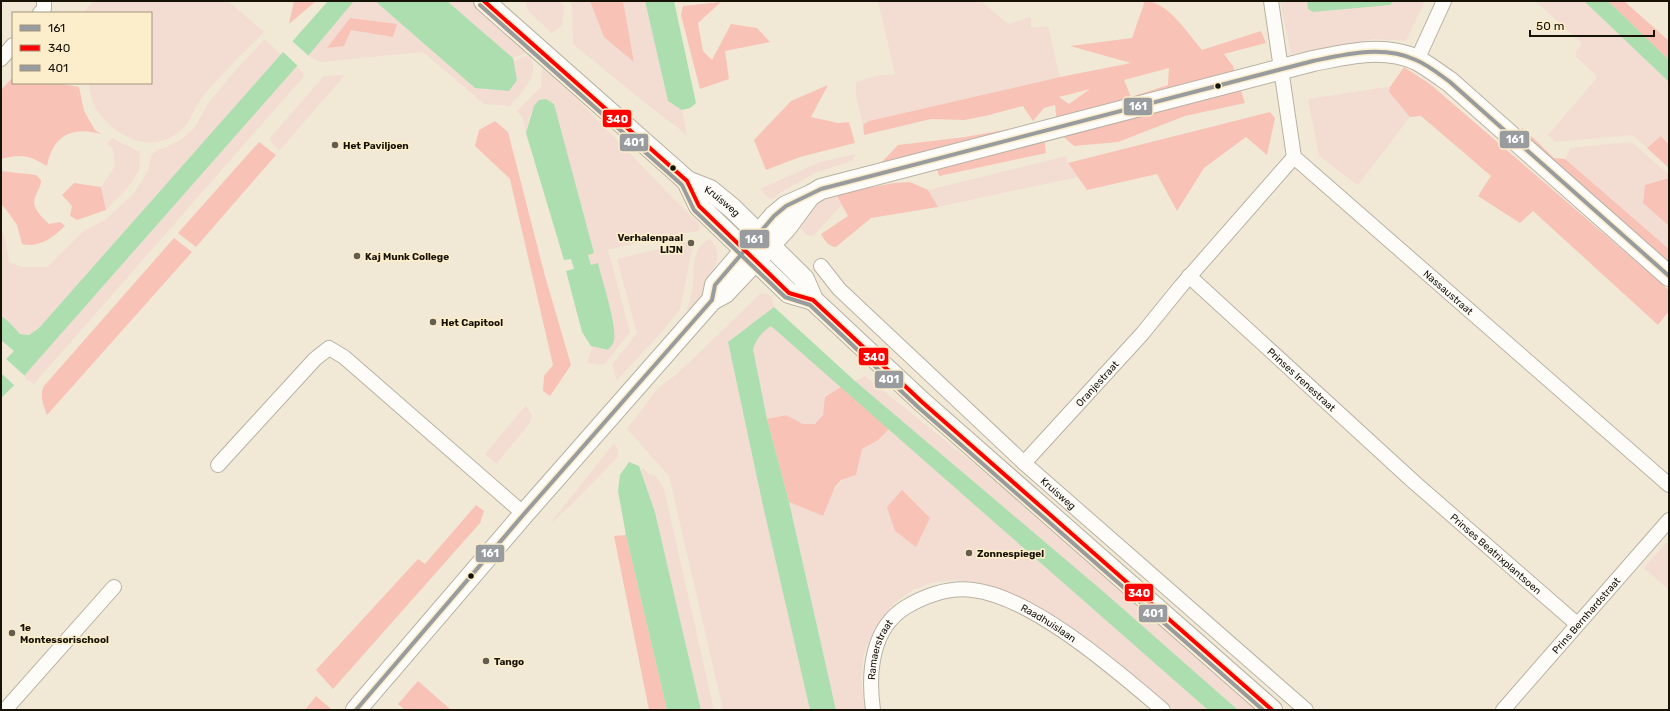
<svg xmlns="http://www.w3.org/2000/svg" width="1670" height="711" font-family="Rubik,sans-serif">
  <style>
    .green { fill: #f3ddd3 }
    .forest { fill: #f8c2b7; fill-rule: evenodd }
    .water { fill: #addeb0 }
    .pier { fill: #f1e9d6 }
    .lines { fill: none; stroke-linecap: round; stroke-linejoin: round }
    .street-casing { stroke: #b8b2a3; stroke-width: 16 }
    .secondary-casing { stroke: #b8b2a3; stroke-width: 22 }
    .street { stroke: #fdfcf9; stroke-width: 14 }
    .secondary { stroke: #fdfcf9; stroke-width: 20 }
    .bus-1-casing { stroke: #fcedcb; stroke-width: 7 }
    .bus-2-casing { stroke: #fcedcb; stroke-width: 7 }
    .bus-3-casing { stroke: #fcedcb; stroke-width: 7 }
    .bus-1 { stroke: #989c9e; stroke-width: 4 }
    .bus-2 { stroke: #f00; stroke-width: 4 }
    .bus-3 { stroke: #989c9e; stroke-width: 4 }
    .bus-dot { fill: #171206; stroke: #fcedcb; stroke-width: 1.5 }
    .poi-dot { fill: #635d4f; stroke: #fcedcb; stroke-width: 1.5 }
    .labels { text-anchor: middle; stroke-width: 3.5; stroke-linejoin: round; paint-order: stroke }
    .poi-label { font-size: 10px; font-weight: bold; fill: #171206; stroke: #fcedcb; text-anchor: start }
    .street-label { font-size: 10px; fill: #171206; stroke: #fcedcb }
    .line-badge { stroke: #fcedcb; stroke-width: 1.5 }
    .badge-label { font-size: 11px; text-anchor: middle; font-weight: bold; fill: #fff }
  </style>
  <rect width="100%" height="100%" fill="#f1e9d6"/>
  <!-- green -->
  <g class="green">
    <path d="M93 1H228L264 32C243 54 220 75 201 99 192 111 193 120 179 132 149 156 112 135 95 107 91 100 90 90 88 83H151V13H83Z"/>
    <path d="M354 1H375L475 88 517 80 513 61 529 55C542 75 522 91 510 106L484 104 423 52 321 62 308 56Z"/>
    <polygon points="447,1 471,1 529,52 513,58"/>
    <polygon points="525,1 562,1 564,8 562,26 552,33 528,11"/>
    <polygon points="570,1 590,1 604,37 634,61 623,1 645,1 668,101 682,110 687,135 644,102 573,44 572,6"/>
    <polygon points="878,1 981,1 1008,24 1031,17 1031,28 1048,26 1060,77 869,121 863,125 856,96 856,82 876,76 895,74"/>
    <polygon points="1280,1 1307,1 1308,9 1390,5 1394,1 1425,1 1406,41 1375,39 1291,54"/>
    <polygon points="1535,1 1584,1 1669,82 1669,145 1661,136 1647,148 1632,135 1555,142 1548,135 1596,79 1595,74 1576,57 1576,52 1582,43"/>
    <polygon points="265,39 281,55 39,328 29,335 20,334 8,321 1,316 1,230 5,238 9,262 22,267 47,267 85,230 105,220 134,193 148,171 151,156 157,150 167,147 183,138 195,127 209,102 234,72"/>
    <polygon points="297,66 305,75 34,384 23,377"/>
    <path d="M542 67H546L675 200 700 224 699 231 666 236 608 250 630 332 604 365 587 363 592 348 591 346 607 350 597 264 591 265 588 254 594 253 546 99C531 102 529 119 526 133L522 116 517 111 541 87Z"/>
    <polygon points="345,75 279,151 269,139 324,76"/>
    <polygon points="1386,87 1390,87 1389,92 1410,117 1358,185 1319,156 1308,99"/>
    <polygon points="112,138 140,152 139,171 126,190 106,210 101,187 115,166 113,149 107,144"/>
    <polygon points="1632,142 1669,175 1669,178 1645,185 1643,203 1669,226 1669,249 1565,160 1570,148"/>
    <polygon points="856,154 852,161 815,173 780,193 771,200 760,189 820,162"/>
    <polygon points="1066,156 1068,163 1078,177 938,207 928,190"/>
    <polygon points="836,194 842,205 813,236 807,235 795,222 806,210"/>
    <path d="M710 239C717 246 720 257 715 267 712 272 708 276 706 281 701 298 710 295 694 311L687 310C690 301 692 292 693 283 695 264 691 249 710 239Z"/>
    <polygon points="694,240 680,309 662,332 617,380 612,365 637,333 617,259"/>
    <polygon points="761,293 767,294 772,297 774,307 728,342 763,506 810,710 723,710 669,476 627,429 658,388 677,374"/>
    <path d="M771 325 841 387C832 394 823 404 823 415L816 424H803L786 415 767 419 753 349C757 338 762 332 771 325Z"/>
    <polygon points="865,376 1018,499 1258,710 1238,710 855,381"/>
    <polygon points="526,405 532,415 530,423 496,464 485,454"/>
    <polygon points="889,429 1208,710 1174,710 1079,635 1052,615 1010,593 984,583 956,580 931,583 913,590 894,603 874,630 864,653 861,677 865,710 836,710 789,502 823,516 835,488 859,464 859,456 862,449 878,440"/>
    <polygon points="614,443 618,449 618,457 571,505 549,525"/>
    <polygon points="643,468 649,474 656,476 664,489 714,710 701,710 655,512 641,470"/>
    <polygon points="1669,540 1669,590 1644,568"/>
  </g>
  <!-- forest -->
  <g class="forest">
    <polygon points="294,1 316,1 289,24"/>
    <polygon points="590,1 623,1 634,62 604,37"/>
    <path d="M1145 1C1168 1 1188 34 1202 50L1261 31 1266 43 1224 54 1233 66 1245 103 1185 116 1118 142 1074 146 1058 132 1055 105 1044 108 1033 121 1023 106 985 116 964 120 931 119 864 135 863 125 869 121 1060 77 1131 63 1070 46 1132 38ZM1169 68 1168 85 1131 97 1124 80ZM1090 89 1069 104 1059 97Z"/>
    <polygon points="1608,1 1624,1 1669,41 1669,60"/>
    <polygon points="721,2 698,23 703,51 712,60 731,24 757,28 770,42 725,51 729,79 700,89 681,15 683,6"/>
    <polygon points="350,18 397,24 393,37 351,30 344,46 327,48"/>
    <polygon points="1404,67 1430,84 1669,290 1669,311 1658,325 1533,211 1520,223 1478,196 1491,176 1421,116 1410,117 1389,92 1390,87"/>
    <path d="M13 77V83H57L79 87 84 111 95 130 101 134C72 126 53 135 47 166 28 155 21 154 1 159V90Z"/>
    <polygon points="828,85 811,117 838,123 849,122 855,143 800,157 766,170 754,140 791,101"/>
    <polygon points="1270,112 1275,118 1267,155 1246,137 1204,168 1177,211 1157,174 1087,190 1068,163"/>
    <polygon points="495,121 508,132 545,276 571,365 550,396 543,391 544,376 553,365 510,179 475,146 479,130"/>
    <polygon points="1038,124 1044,137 1046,153 939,176 937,169 962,156 880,164 898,145 965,137"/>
    <polygon points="1523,128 1554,158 1565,159 1669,249 1669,268 1515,132"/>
    <polygon points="1661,136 1669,145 1669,168 1647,148"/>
    <polygon points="259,142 276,155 196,247 178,233"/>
    <path d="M1 171 36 175 41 180C41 187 38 189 36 195 30 207 41 216 49 224L60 222 65 226C52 238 40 248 22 244L17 225 8 212 1 204Z"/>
    <polygon points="1669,178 1669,226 1643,203 1645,185"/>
    <path d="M910 182 928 190 938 207 871 218 836 247C829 247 824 240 821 234L848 216 836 194 894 183Z"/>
    <polygon points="74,183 101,187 106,210 77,220 70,216 72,206 62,195"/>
    <path d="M174 238 192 252 47 415C44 406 39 396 44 386Z"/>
    <polygon points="841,387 889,429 878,440 862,449 856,475 841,480 835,487 823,516 789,502 767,419 786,415 803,424 815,424 823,415 825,397"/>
    <polygon points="902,490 930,518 916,547 895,531 887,507"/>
    <polygon points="476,505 484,511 480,523 333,689 316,670 418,559 425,564"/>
    <polygon points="626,535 667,710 649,710 614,536"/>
    <polygon points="418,681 451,710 405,710 398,704"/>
    <polygon points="316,696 331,709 330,710 305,710"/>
  </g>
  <!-- water -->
  <g class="water">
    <polygon points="328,1 354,1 308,56 297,66 23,377 1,398 1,364 14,351 1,340 1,316 8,321 20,334 29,335 39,328"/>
    <polygon points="375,1 447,1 513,58 517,80 509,91 475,88"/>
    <polygon points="645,1 674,1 696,103 690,108 682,110 668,101"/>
    <polygon points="1307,1 1394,1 1390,5 1313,12 1308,9"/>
    <polygon points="1584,1 1608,1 1669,60 1669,82"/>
    <path d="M546 99 554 104 594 253 588 255 591 265 598 263C602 281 617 324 614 340 614 344 610 347 608 350L591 346 582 332 566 271 574 269 571 259 564 260 526 133 534 106 539 100Z"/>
    <path d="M774 307 855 381 1105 593 1238 710H1208L771 326C762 332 757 338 753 349L767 419 789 502 836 710H810L763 506 728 342Z"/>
    <polygon points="629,462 639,466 655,512 701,710 667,710 626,535 618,491 620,475"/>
  </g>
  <!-- pier -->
  <g class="pier">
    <polygon points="291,40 310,57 299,67 282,51"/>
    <polygon points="5,358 26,377 15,386 1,373 1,361"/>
  </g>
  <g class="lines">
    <!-- street casing -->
    <g class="street-casing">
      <g id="street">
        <path id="s1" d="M1271 1 1294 157 1669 485"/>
        <polyline points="40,13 44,9 44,1"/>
        <polyline points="1,59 13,45"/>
        <polyline points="1417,60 1444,1"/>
        <path id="s2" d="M821 266 839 289 1024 463 1306 710"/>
        <path id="s3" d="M1189 276 1415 483 1577 624"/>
        <path id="s4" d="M1024 463 1142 334 1181 286 1294 157"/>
        <polyline points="218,465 315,359 329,348 344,357 524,514"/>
        <polyline points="5,710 114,587"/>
        <path id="s5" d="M873 710C868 674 871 628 906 607 925 596 950 587 973 590 1033 597 1117 671 1163 710"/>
        <path id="s6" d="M1503 710 1669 520"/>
      </g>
    </g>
    <!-- secondary casing -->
    <g class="secondary-casing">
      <g id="secondary">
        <polyline points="484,1 676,171 687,181 699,206 789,293 813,300"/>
        <path id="s7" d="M687 181 710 190 732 208 804 279 813 300 922 402 1272 710"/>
        <path d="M712 300 715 285 774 216 786 206 811 195 821 189 1313 61C1348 54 1383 45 1417 60 1428 66 1440 75 1450 82L1669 276"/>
        <polyline points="356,710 524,514 712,300 725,293 786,228 809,197"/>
      </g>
    </g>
    <!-- street -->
    <use href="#street" class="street"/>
    <!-- secondary -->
    <use href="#secondary" class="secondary"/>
    <!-- bus-1 casing -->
    <g class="bus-1-casing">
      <path id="bus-1" d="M356 710 524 514 712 300 715 285 774 216 786 206 821 189 1313 61C1347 54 1383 45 1416 60 1428 65 1439 74 1450 82L1669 276"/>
    </g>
    <!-- bus-2 casing -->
    <g class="bus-2-casing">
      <polyline id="bus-2" points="484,1 687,181 699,206 789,293 813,300 922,402 1272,710"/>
    </g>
    <!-- bus-3 casing -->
    <g class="bus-3-casing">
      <polyline id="bus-3" points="480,5 682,185 694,210 785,297 810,305 918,407 1263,710"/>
    </g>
    <!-- bus-1 -->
    <use href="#bus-1" class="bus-1"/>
    <!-- bus-2 -->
    <use href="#bus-2" class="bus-2"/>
    <!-- bus-3 -->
    <use href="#bus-3" class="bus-3"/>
  </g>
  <!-- markers -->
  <g class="bus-dot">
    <circle cx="1218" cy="86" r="3.5"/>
    <circle cx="673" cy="168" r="3.5"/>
    <circle cx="471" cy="576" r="3.5"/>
  </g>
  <g class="poi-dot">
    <circle cx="335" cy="145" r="4"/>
    <circle cx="691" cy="243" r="4"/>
    <circle cx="357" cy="256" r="4"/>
    <circle cx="433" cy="322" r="4"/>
    <circle cx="969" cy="553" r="4"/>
    <circle cx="12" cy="633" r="4"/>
    <circle cx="486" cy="661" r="4"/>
  </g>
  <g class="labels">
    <!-- poi labels -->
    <g class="poi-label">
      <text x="343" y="149">Het Paviljoen</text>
      <text x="683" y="241" text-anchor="end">Verhalenpaal<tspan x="683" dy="12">LIJN</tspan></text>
      <text x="365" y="260">Kaj Munk College</text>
      <text x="441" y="326">Het Capitool</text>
      <text x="977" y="557">Zonnespiegel</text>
      <text x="20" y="631">1e<tspan x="20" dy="12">Montessorischool</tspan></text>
      <text x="494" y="665">Tango</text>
    </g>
    <!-- street labels -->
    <g class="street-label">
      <text dy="4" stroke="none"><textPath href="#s7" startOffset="41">Kruisweg</textPath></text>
      <text dy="4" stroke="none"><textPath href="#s1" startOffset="363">Nassaustraat</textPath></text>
      <text dy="4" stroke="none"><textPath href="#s3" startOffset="153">Prinses Irenestraat</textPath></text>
      <text dy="4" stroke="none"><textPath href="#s4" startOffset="108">Oranjestraat</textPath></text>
      <text dy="4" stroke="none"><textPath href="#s2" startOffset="329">Kruisweg</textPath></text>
      <text dy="4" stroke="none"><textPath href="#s3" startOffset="414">Prinses Beatrixplantsoen</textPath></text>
      <text dy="4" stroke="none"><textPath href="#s6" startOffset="126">Prins Bernhardstraat</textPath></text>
      <text dy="4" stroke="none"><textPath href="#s5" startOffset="268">Raadhuislaan</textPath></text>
      <text dy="4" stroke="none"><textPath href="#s5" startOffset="62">Ramaerstraat</textPath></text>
    </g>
  </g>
  <g class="line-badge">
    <rect x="1123" y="97" width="30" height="19" rx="4" fill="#989c9e"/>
    <rect x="602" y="109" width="30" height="19" rx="4" fill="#f00"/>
    <rect x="1499" y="130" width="31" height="19" rx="4" fill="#989c9e"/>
    <rect x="619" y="133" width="30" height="19" rx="4" fill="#989c9e"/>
    <rect x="739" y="229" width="31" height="20" rx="4" fill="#989c9e"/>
    <rect x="858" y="347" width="31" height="19" rx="4" fill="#f00"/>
    <rect x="874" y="370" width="30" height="19" rx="4" fill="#989c9e"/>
    <rect x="475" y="544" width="30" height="19" rx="4" fill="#989c9e"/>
    <rect x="1124" y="583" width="30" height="19" rx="4" fill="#f00"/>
    <rect x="1138" y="604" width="30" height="19" rx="4" fill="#989c9e"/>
  </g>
  <g class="badge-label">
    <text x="1138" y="110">161</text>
    <text x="617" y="123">340</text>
    <text x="1515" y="143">161</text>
    <text x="634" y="146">401</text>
    <text x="754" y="243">161</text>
    <text x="874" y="361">340</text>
    <text x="889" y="383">401</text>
    <text x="490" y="557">161</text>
    <text x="1139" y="597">340</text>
    <text x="1153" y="617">401</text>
  </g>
  <!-- border -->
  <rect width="1670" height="711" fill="none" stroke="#171206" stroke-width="4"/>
  <!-- legend -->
  <rect x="12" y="12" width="140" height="72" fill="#fcedcb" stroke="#a0957c"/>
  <rect x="20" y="25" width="20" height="6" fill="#989c9e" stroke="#a0957c"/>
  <text x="48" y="32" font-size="12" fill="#171206">161</text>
  <rect x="20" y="45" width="20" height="6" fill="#ff0000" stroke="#a0957c"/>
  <text x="48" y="52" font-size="12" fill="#171206">340</text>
  <rect x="20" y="65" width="20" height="6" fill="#989c9e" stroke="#a0957c"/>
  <text x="48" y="72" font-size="12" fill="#171206">401</text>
  <!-- scale -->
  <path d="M1530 30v6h124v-6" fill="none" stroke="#171206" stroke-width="2"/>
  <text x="1536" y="30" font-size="12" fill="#171206" stroke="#fcedcb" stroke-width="3" paint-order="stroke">50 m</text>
</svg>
